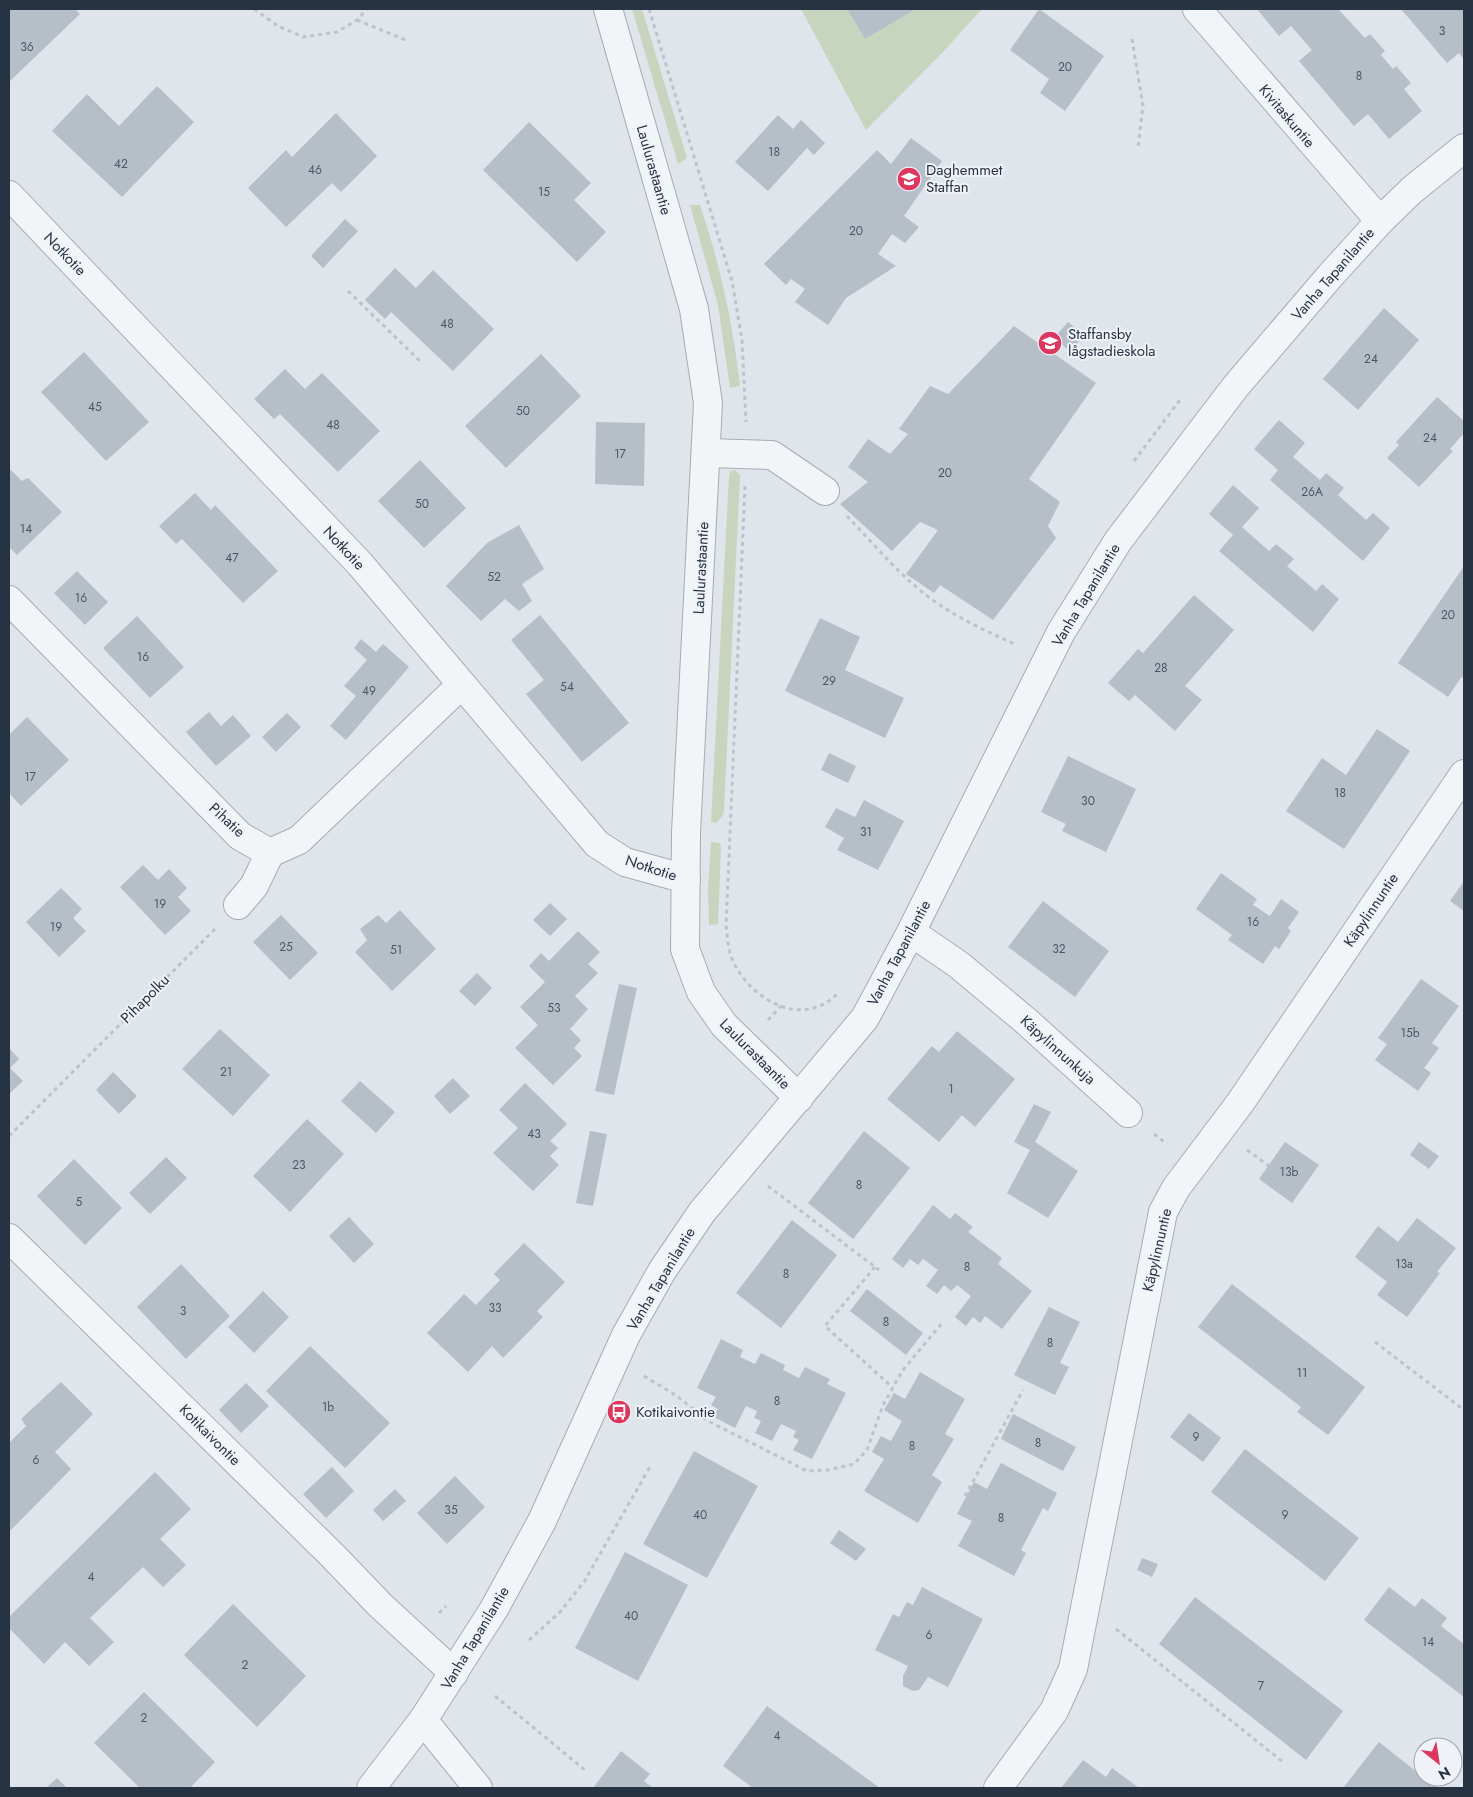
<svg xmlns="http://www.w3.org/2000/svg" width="1473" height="1797" font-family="Jost,sans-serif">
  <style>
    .green { fill: #c7d5bf }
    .building { fill: #b6bec8 }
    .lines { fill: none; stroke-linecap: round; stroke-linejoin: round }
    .minor-casing { stroke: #a4acb5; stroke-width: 30 }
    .path { stroke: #bdc3c9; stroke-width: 3; stroke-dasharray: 4 4; stroke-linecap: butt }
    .minor { stroke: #f2f5f8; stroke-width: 28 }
    .labels { text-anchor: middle; stroke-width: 4; stroke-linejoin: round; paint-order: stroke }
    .number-label { font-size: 12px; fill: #4a5664 }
    .street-label { font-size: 15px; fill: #263343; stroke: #eff3f7 }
    .poi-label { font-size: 15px; fill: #263343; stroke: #eff3f7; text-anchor: start }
  </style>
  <rect width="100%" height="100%" fill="#dfe5ea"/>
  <!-- green -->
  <g class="green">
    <polygon points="632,9 642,9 687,158 678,164"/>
    <polygon points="801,9 847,9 865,39 916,9 982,9 943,52 866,130"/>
    <path d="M690 205H700C720 264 733 324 740 386L730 388 718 305Z"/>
    <polygon points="735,470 740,475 724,811 722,817 716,823 711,822 729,475 731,471"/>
    <polygon points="711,842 720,843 721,847 718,924 709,925 708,890"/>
  </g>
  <!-- building -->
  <g class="building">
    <polygon points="9,9 75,9 80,14 10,81"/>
    <polygon points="847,9 916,9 865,39"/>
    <polygon points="1039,9 1104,56 1065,111 1040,93 1049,79 1010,50"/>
    <polygon points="1257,9 1338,9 1365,38 1370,34 1385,51 1381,55 1393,69 1396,66 1411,83 1404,89 1422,111 1389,139 1368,114 1354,126 1299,61 1312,50 1291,26 1279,36"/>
    <polygon points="1401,9 1464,9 1464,60 1459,53 1447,63"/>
    <polygon points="157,86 194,122 122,197 52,131 87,94 119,126"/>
    <polygon points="336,113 377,156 341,192 332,183 286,227 248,188 286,150 292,157"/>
    <polygon points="778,115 793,129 801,120 825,143 814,155 807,148 768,191 735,162"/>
    <polygon points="529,122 591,183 574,200 606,232 577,262 483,170"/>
    <polygon points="911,138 942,161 904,216 919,227 905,243 892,234 878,254 896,266 846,298 828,325 795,302 805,289 791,279 786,285 764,264 877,150 891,164"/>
    <polygon points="345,219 358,231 323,268 311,256"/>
    <polygon points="395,268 416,288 433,270 494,329 453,371 391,312 385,319 365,300"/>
    <polygon points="1384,308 1419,340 1358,410 1323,379"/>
    <polygon points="1068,322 1084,335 1071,352 1054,338"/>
    <polygon points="1014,326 1096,383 1029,479 1060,502 1048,526 1056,538 993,620 940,585 934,593 906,574 938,530 920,522 892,551 840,504 868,482 848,467 868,439 890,454 908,434 899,429 930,386 948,394"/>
    <polygon points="84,352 149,422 106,461 41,392"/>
    <polygon points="541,354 581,396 506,468 465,426"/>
    <polygon points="285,369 305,389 322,373 380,431 338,472 280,414 274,419 254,399"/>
    <polygon points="1437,397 1464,421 1464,433 1450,449 1453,451 1419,487 1387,458 1399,445 1396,442"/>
    <polygon points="1279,420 1305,443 1293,457 1320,480 1326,473 1344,488 1338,495 1366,520 1373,513 1390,528 1363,561 1270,480 1278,470 1254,449"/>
    <polygon points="596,422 645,423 644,486 595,484"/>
    <polygon points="420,460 466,508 424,548 378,501"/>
    <polygon points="9,468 22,481 28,478 62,512 17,555 9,547"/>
    <polygon points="1233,485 1259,508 1242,527 1269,551 1276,544 1294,559 1287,566 1316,591 1322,584 1339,599 1313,632 1219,551 1233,535 1209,514"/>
    <polygon points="195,493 211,510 215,505 278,571 243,603 182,539 176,544 159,526"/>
    <polygon points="519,525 544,569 522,584 532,601 519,611 505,599 481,621 446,586 487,543"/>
    <polygon points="1464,566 1464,673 1448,697 1398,663"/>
    <polygon points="77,571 108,602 85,625 54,593"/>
    <polygon points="1194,595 1234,630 1185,686 1202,700 1175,731 1135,695 1129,701 1108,683 1138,649 1143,653"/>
    <polygon points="540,615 629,723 582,762 526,694 544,680 511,640"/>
    <polygon points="137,616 184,667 150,698 103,648"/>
    <polygon points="820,618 860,637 845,670 904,698 885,738 785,691"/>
    <polygon points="361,639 376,652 383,644 409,667 346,740 330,726 356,696 344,686 367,660 354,648"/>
    <polygon points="209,712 221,726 233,715 251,736 216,766 186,732"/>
    <polygon points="287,713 301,727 276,752 262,737"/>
    <polygon points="27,717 69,760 21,806 9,793 9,735"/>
    <polygon points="1377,729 1410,751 1344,849 1286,811 1322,758 1346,775"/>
    <polygon points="829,753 856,766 848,783 821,770"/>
    <polygon points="1068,756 1136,789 1106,852 1062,831 1066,824 1041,812"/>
    <polygon points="864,800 904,821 878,870 837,850 844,838 825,827 836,808 855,817"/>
    <polygon points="143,865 158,880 169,869 187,888 178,897 191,911 165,935 120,887"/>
    <polygon points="1221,873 1257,899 1253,905 1270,916 1281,899 1299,912 1288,928 1291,931 1279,949 1275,946 1263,964 1228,940 1232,935 1196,909"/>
    <polygon points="1464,881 1464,911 1450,901"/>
    <polygon points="61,888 82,909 73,918 86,931 59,957 26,922"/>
    <polygon points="1043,901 1109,951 1075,997 1008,947"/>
    <polygon points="550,903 567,919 550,936 533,920"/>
    <polygon points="400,910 436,949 392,991 355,952 367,940 360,929 378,915 386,923"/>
    <polygon points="281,915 318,953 290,980 253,942"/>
    <polygon points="578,931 600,952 588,964 598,973 575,996 588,1009 570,1029 581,1040 574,1048 582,1056 553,1085 515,1048 538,1025 520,1007 545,982 529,966 541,953 549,961"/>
    <polygon points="477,973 492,988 475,1006 459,991"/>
    <polygon points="1421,979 1459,1006 1432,1043 1439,1048 1424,1068 1431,1073 1418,1091 1375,1060 1387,1044 1378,1038"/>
    <polygon points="619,984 637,988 614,1095 595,1091"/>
    <polygon points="220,1029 270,1075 233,1116 182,1069"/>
    <polygon points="957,1031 1015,1079 975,1127 962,1115 939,1142 887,1099 932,1046 939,1052"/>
    <polygon points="9,1048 19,1059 10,1068 23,1081 9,1094"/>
    <polygon points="113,1072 137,1096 119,1114 96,1090"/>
    <polygon points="453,1078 470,1096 450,1114 434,1096"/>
    <polygon points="360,1081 395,1112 376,1133 341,1101"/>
    <polygon points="525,1083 567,1124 550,1141 558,1148 550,1156 559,1165 533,1191 493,1153 518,1128 499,1110"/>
    <polygon points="1034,1104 1051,1112 1035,1142 1078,1171 1048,1218 1007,1193 1030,1150 1014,1142"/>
    <polygon points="307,1119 344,1154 290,1212 253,1176"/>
    <polygon points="590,1131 607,1134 593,1206 576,1203"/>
    <polygon points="864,1131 910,1168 853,1239 808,1203"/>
    <polygon points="1285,1142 1319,1165 1292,1203 1259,1179"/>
    <polygon points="1419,1142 1439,1156 1429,1169 1410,1155"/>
    <polygon points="166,1157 187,1178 150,1214 129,1193"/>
    <polygon points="74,1159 122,1208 85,1245 37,1196"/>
    <polygon points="933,1205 950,1219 955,1213 973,1227 968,1232 1002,1258 998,1264 1032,1291 1002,1329 985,1316 980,1323 973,1317 966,1326 955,1317 971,1296 957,1285 951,1291 944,1285 937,1294 926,1286 938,1270 923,1259 918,1265 910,1259 903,1268 892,1259"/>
    <polygon points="349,1217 374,1244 354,1263 329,1236"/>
    <polygon points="1417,1218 1456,1248 1437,1272 1440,1273 1407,1317 1377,1295 1387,1282 1355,1257 1378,1226 1398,1242"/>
    <polygon points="792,1220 837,1255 781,1328 736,1293"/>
    <polygon points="524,1243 565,1282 537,1311 543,1317 503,1358 492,1346 468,1372 427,1333 464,1294 476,1305 500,1280 494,1274"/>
    <polygon points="181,1264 230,1316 186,1359 137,1307"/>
    <polygon points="1232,1284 1365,1387 1328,1435 1297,1412 1301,1407 1198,1327"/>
    <polygon points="867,1289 923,1333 906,1355 850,1311"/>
    <polygon points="263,1291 289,1317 254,1353 228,1327"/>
    <polygon points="1049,1307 1080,1322 1060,1363 1069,1367 1055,1395 1014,1375"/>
    <polygon points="721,1339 743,1350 740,1357 755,1364 761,1353 785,1365 783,1370 799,1378 805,1367 830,1379 827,1384 846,1393 812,1459 793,1450 799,1440 793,1437 796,1431 781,1424 772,1441 755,1433 761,1421 754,1418 757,1411 746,1406 735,1428 714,1417 718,1409 711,1405 716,1397 697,1388"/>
    <polygon points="310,1346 390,1423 345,1468 266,1391"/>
    <polygon points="920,1372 965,1399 945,1434 954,1439 932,1475 942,1482 918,1523 864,1491 884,1459 872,1452 881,1436 891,1441 902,1421 884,1410 894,1393 905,1399"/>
    <polygon points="61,1382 93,1414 55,1452 71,1469 9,1532 9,1443 26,1426 21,1419"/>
    <polygon points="246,1383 269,1406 241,1433 219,1410"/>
    <polygon points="1189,1413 1221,1438 1203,1462 1170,1437"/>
    <polygon points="1013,1414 1076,1447 1063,1471 1001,1439"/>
    <polygon points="1245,1449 1359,1538 1325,1581 1211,1492"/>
    <polygon points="694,1451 758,1486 707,1578 643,1544"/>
    <polygon points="1001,1463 1057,1493 1048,1511 1043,1508 1021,1550 1026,1553 1014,1576 958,1546 972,1521 957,1514 974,1482 987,1489"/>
    <polygon points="332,1467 354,1491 326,1518 303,1494"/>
    <polygon points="155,1472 191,1509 160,1539 186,1565 163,1587 143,1567 90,1618 114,1642 89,1666 65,1642 44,1664 9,1628 9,1617"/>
    <polygon points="455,1476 485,1507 447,1544 417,1513"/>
    <polygon points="395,1489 406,1501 383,1521 373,1510"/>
    <polygon points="839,1530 866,1549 856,1561 830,1543"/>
    <polygon points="625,1552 688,1585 638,1681 575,1648"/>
    <polygon points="1142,1558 1158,1564 1152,1577 1137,1570"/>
    <polygon points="922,1587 983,1619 948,1687 928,1677 919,1690 913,1691 903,1686 903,1676 908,1666 875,1650 893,1614 899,1617 907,1602 913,1605"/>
    <polygon points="1389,1587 1415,1607 1422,1598 1447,1618 1441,1626 1464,1644 1464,1697 1364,1620"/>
    <polygon points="1195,1597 1343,1711 1306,1760 1159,1644"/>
    <polygon points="233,1604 306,1676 257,1727 184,1655"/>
    <polygon points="144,1692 215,1762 190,1788 140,1788 94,1743"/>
    <polygon points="767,1706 880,1788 753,1788 723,1766"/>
    <polygon points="1379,1742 1423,1777 1439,1788 1343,1788"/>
    <polygon points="621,1751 650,1774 644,1781 653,1788 593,1788"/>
    <polygon points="1083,1760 1106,1777 1112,1768 1139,1788 1061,1788"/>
    <polygon points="57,1778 67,1788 46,1788"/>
  </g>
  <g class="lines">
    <!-- minor casing -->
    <g class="minor-casing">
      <g id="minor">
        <polyline points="608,9 694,309 708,403 686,833 685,949 701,992 724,1025 799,1098"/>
        <polyline points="1197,9 1380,221"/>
        <polyline points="9,195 360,564 597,844 625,862 686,879"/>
        <polyline points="707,453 772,455 825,491"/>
        <polyline points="9,600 240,836 270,853 299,840 461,685"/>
        <polyline points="238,905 254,886 270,853"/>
        <polyline points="911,932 959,965 1026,1021 1128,1113"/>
        <polyline points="9,1238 333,1556 380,1605 454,1673"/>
        <polyline points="423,1720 478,1788"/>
        <polyline points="371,1788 423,1720 494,1609 542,1521 626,1335 662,1271 702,1212 865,1018 911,932 1061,632 1118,541 1236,386 1330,276 1380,221 1412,190 1464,148"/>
        <polyline points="998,1788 1054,1711 1073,1669 1163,1212 1176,1188 1240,1103 1464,774"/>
      </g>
    </g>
    <!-- path -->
    <g class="path">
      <polyline points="254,9 278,26 303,37 337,32 357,20 367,9"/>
      <polyline points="649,9 732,281 742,340 746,422"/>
      <polyline points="357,20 408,41"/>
      <polyline points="1132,39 1143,106 1138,147"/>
      <polyline points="348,291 422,363"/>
      <polyline points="1134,461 1180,400"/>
      <path d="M745 486 726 926C728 940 728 954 736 967 757 1004 806 1028 839 992"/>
      <path d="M847 516C869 539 890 564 914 585 944 612 981 629 1017 645"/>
      <polyline points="1462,676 1464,677"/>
      <polyline points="768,1020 781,1006"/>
      <polyline points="1154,1134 1167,1144"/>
      <polyline points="9,1136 215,929"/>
      <polyline points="1247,1150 1269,1166"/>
      <polyline points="768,1186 879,1270"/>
      <polyline points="875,1267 825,1326 893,1388"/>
      <polyline points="1375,1342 1464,1410"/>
      <polyline points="644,1376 677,1396 708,1421 807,1471 828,1470 854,1464 867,1450 883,1405 903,1370 942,1323"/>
      <polyline points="965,1496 1023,1390"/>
      <polyline points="439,1613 446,1606"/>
      <polyline points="1116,1629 1283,1762"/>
      <polyline points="529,1640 560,1612 584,1582 651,1465"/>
      <polyline points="495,1696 585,1770"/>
    </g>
    <!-- minor -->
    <use href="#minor" class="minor"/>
  </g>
  <!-- icons -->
  <defs>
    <g id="school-disc" transform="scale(1.25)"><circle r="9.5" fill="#dd365f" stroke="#eff3f7"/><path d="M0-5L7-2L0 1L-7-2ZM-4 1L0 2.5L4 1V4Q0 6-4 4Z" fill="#fff"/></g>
    <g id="bus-disc" transform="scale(1.25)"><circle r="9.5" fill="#dd365f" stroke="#eff3f7"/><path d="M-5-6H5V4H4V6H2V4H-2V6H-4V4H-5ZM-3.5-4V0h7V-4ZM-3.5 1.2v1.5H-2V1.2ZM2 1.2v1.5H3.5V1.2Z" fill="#fff"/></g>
  </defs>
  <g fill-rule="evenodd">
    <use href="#school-disc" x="909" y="179"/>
    <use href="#school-disc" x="1050" y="343"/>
    <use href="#bus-disc" x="619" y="1412"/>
  </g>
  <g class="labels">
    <!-- number labels -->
    <g class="number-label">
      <text x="1442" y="35">3</text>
      <text x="27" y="51">36</text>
      <text x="1065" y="71">20</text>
      <text x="1359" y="80">8</text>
      <text x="774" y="156">18</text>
      <text x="121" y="168">42</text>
      <text x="315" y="174">46</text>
      <text x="544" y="196">15</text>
      <text x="856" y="235">20</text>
      <text x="447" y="328">48</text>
      <text x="1371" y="363">24</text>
      <text x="95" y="411">45</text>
      <text x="523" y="415">50</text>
      <text x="333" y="429">48</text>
      <text x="1430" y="442">24</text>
      <text x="620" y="458">17</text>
      <text x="945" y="477">20</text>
      <text x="1312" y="496">26A</text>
      <text x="422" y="508">50</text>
      <text x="26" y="533">14</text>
      <text x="232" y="562">47</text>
      <text x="494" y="581">52</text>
      <text x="81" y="602">16</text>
      <text x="1448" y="619">20</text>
      <text x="143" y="661">16</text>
      <text x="1161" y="672">28</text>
      <text x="829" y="685">29</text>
      <text x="567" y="691">54</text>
      <text x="369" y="695">49</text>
      <text x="30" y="781">17</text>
      <text x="1340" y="797">18</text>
      <text x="1088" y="805">30</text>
      <text x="866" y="836">31</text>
      <text x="160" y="908">19</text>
      <text x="1253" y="926">16</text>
      <text x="56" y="931">19</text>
      <text x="286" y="951">25</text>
      <text x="1059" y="953">32</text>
      <text x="396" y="954">51</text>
      <text x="554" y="1012">53</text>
      <text x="1410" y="1037">15b</text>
      <text x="226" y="1076">21</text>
      <text x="951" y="1093">1</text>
      <text x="534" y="1138">43</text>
      <text x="299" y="1169">23</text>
      <text x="1289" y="1176">13b</text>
      <text x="859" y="1189">8</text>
      <text x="79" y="1206">5</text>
      <text x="1404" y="1268">13a</text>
      <text x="967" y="1271">8</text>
      <text x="786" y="1278">8</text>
      <text x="495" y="1312">33</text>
      <text x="183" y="1315">3</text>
      <text x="886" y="1326">8</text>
      <text x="1050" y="1347">8</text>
      <text x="1302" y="1377">11</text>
      <text x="777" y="1405">8</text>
      <text x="328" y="1411">1b</text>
      <text x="1196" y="1441">9</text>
      <text x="1038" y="1447">8</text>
      <text x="912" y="1450">8</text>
      <text x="36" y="1464">6</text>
      <text x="451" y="1514">35</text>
      <text x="700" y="1519">40</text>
      <text x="1285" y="1519">9</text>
      <text x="1001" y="1522">8</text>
      <text x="91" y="1581">4</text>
      <text x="631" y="1620">40</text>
      <text x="929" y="1639">6</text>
      <text x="1428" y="1646">14</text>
      <text x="245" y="1669">2</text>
      <text x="1261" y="1690">7</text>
      <text x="144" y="1722">2</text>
      <text x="777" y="1740">4</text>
    </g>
    <!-- street labels -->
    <g class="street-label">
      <text transform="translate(1287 116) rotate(50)" y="5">Kivitaskuntie</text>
      <text transform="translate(654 170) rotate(74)" y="5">Laulurastaantie</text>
      <text transform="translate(65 254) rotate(46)" y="5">Notkotie</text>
      <text transform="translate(1333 274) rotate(-49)" y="5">Vanha Tapanilantie</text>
      <text transform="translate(344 548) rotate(47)" y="5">Notkotie</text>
      <text transform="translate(701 568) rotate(-87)" y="5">Laulurastaantie</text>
      <text transform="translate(1086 595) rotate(-59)" y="5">Vanha Tapanilantie</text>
      <text transform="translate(227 820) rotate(43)" y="5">Pihatie</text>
      <text transform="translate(651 868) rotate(18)" y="5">Notkotie</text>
      <text transform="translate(1371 910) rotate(-56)" y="5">Käpylinnuntie</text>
      <text transform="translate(899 953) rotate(-62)" y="5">Vanha Tapanilantie</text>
      <text transform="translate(145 999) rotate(-45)" y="5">Pihapolku</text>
      <text transform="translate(1058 1050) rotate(42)" y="5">Käpylinnunkuja</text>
      <text transform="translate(755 1054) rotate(45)" y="5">Laulurastaantie</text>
      <text transform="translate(1157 1250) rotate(-77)" y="5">Käpylinnuntie</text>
      <text transform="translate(661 1279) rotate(-59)" y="5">Vanha Tapanilantie</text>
      <text transform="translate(210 1435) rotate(45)" y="5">Kotikaivontie</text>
      <text transform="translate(475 1638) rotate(-59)" y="5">Vanha Tapanilantie</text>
    </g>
    <!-- poi labels -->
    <g class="poi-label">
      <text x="926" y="175">Daghemmet<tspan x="926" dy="17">Staffan</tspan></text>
      <text x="1068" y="339">Staffansby<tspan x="1068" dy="17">lågstadieskola</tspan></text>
      <text x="636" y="1417">Kotikaivontie</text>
    </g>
  </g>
  <!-- border -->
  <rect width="1473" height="1797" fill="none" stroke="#263343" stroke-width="20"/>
  <!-- north arrow -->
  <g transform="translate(1438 1762) rotate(150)"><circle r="24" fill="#eff3f7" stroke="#9fa6af"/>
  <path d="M0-4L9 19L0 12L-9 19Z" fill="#dd365f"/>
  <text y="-8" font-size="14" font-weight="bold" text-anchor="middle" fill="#263343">N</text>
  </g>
</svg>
